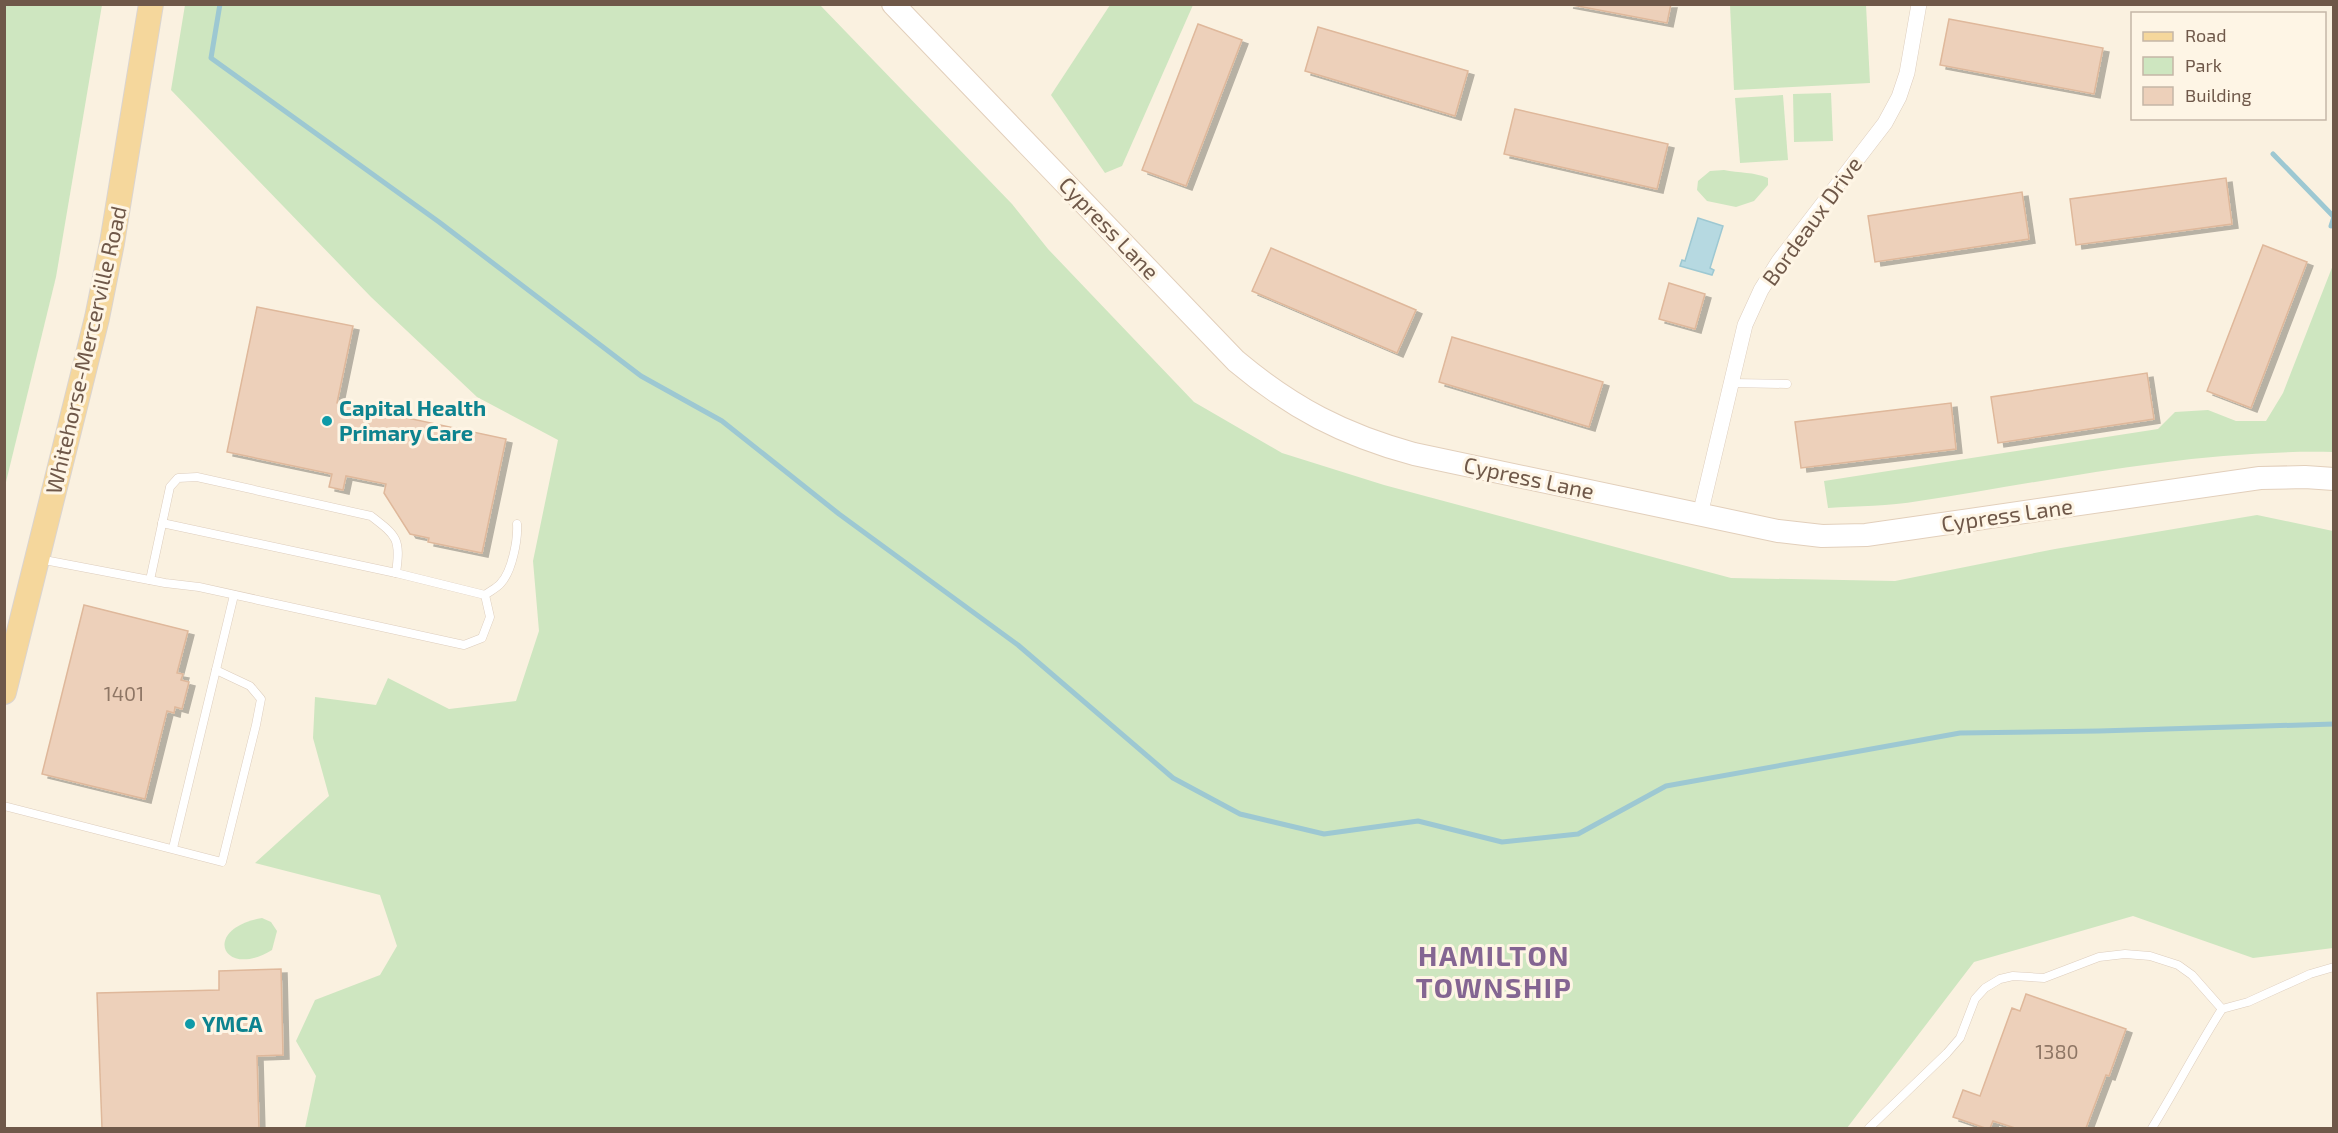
<svg xmlns="http://www.w3.org/2000/svg" width="2338" height="1133" font-family="'Exo 2',sans-serif">
  <style>
    .green { fill: #cee6c0 }
    .water { fill: #b6d9e1; stroke: #9dc8d2; stroke-width: 1.5 }
    .lines { fill: none; stroke-linecap: round; stroke-linejoin: round }
    .stream { stroke: #9dc8d2; stroke-width: 5 }
    .building { fill: #edd0ba; stroke: #dfb89b; stroke-width: 1.5; filter: url(#shadow) }
    .lane-casing { stroke: #ddcdbd; stroke-width: 9 }
    .street-casing { stroke: #ddcdbd; stroke-width: 16 }
    .secondary-casing { stroke: #e2cfbb; stroke-width: 24 }
    .primary-casing { stroke: #dad4d0; stroke-width: 26 }
    .lane { stroke: #fff; stroke-width: 8 }
    .street { stroke: #fff; stroke-width: 15 }
    .secondary { stroke: #fff; stroke-width: 22 }
    .primary { stroke: #f5d79c; stroke-width: 24 }
    .culture-dot { fill: #0f9aa8; stroke: #fef5e5; stroke-width: 2 }
    .labels { text-anchor: middle; stroke-width: 6; stroke-linejoin: round; paint-order: stroke }
    .number-label { font-size: 20px; fill: #8e7665 }
    .street-label { font-size: 22px; fill: #6f5849; stroke: #fef5e5 }
    .culture-label { font-size: 22px; font-weight: bold; fill: #0d838f; stroke: #fef5e5; text-anchor: start }
    .district-label { font-size: 28px; font-weight: bold; letter-spacing: 1.5px; fill: #846592; stroke: #fef5e5 }
  </style>
  <defs>
    <filter id="shadow"><feDropShadow dx="6" dy="4" stdDeviation="0" flood-color="#0004"/></filter>
  </defs>
  <rect width="100%" height="100%" fill="#faf1e0"/>
  <!-- green -->
  <g class="green">
    <polygon points="5,4 102,5 56,277 5,486"/>
    <polygon points="185,5 820,5 1012,204 1048,249 1194,402 1282,453 1384,485 1731,578 1895,581 2055,549 2257,515 2333,531 2333,948 2253,958 2133,916 1974,962 1847,1128 305,1128 316,1076 296,1041 315,1000 380,975 397,946 380,895 255,863 329,796 313,738 315,697 376,705 388,678 449,709 516,701 539,631 533,561 558,440 477,397 371,297 171,90"/>
    <polygon points="1110,5 1193,5 1122,166 1105,173 1051,95"/>
    <polygon points="1730,5 1866,5 1870,83 1734,90"/>
    <polygon points="1831,93 1833,141 1794,142 1793,94"/>
    <polygon points="1783,95 1788,160 1740,163 1735,98"/>
    <path d="M1724 170C1739 173 1754 172 1768 178V185L1754 201 1736 207 1707 201 1697 190 1698 181 1710 171Z"/>
    <path d="M2333 265V452C2192 449 2058 480 1919 501 1889 506 1858 506 1828 508L1824 481 2158 429 2175 412 2208 410 2236 421H2266L2283 393Z"/>
    <path d="M262 918 271 922 277 931 272 950C223 980 200 929 262 918Z"/>
  </g>
  <!-- water -->
  <polygon class="water" points="1698,218 1723,226 1710,268 1714,270 1712,275 1680,266 1682,260 1685,261"/>
  <g class="lines">
    <!-- stream -->
    <g class="stream">
      <polyline points="220,4 211,58 439,222 641,376 722,421 839,514 1018,645 1173,778 1240,814 1324,834 1418,821 1502,842 1578,834 1666,786 1960,733 2099,731 2334,724"/>
      <polyline points="2273,154 2334,217"/>
      <polyline points="2331,226 2334,217"/>
    </g>
  </g>
  <!-- building -->
  <g class="building">
    <polygon points="1567,4 1671,4 1667,23"/>
    <polygon points="1949,19 2103,48 2094,94 1940,65"/>
    <polygon points="1198,24 1242,40 1186,186 1142,170"/>
    <polygon points="1318,27 1468,71 1455,116 1305,71"/>
    <polygon points="1515,109 1668,144 1657,189 1504,154"/>
    <polygon points="2226,178 2232,224 2076,245 2070,199"/>
    <polygon points="2022,192 2029,239 1875,262 1868,216"/>
    <polygon points="2263,245 2307,262 2251,408 2207,391"/>
    <polygon points="1271,248 1416,310 1397,353 1252,291"/>
    <polygon points="1669,283 1705,294 1695,329 1659,319"/>
    <polygon points="257,307 353,326 337,403 506,439 482,553 428,542 429,538 410,534 384,493 386,484 346,476 343,490 329,487 332,474 227,452"/>
    <polygon points="1452,337 1603,382 1589,427 1439,382"/>
    <polygon points="2147,373 2154,419 1998,443 1991,397"/>
    <polygon points="1951,403 1956,449 1801,468 1795,422"/>
    <polygon points="84,605 188,631 177,673 183,674 181,680 189,682 182,709 175,707 174,713 167,711 145,799 42,774"/>
    <polygon points="281,969 283,1055 257,1056 259,1128 102,1128 97,993 219,990 219,971"/>
    <polygon points="2026,994 2126,1029 2109,1076 2106,1075 2086,1128 2015,1128 1993,1121 1990,1128 1985,1128 1953,1117 1963,1090 1980,1096 2012,1008 2020,1011"/>
  </g>
  <g class="lines">
    <!-- lane casing -->
    <g class="lane-casing">
      <g id="lane">
        <polyline points="1731,383 1787,384"/>
        <polyline points="162,523 396,573 485,595"/>
        <path d="M39 559 165 583 199 587 464 645 482 638 490 617 485 595C490 591 497 588 501 583 512 571 518 540 517 524"/>
        <path d="M150 580 170 487 178 478 197 477 371 516C397 536 401 539 396 573"/>
        <polyline points="4,806 222,862 256,725 261,699 250,686 216,670"/>
        <polyline points="173,848 234,595"/>
        <polyline points="1869,1128 1947,1053 1960,1038 1975,999 1985,988 2000,979 2013,976 2044,978 2099,957 2125,954 2150,956 2178,965 2192,975 2222,1009"/>
        <path d="M2152 1128C2176 1089 2197 1048 2222 1009L2248 1002 2310 974 2334 967"/>
      </g>
    </g>
    <!-- street casing -->
    <g class="street-casing">
      <polyline id="street" points="1700,515 1745,325 1761,290 1779,261 1885,123 1899,97 1907,73 1919,4"/>
    </g>
    <!-- secondary casing -->
    <g class="secondary-casing">
      <path id="secondary" d="M893 4 1236 361C1292 408 1344 435 1414 454L1778 531 1822 536 1866 535 2260 478 2305 477 2334 479"/>
    </g>
    <!-- primary casing -->
    <g class="primary-casing">
      <polyline id="primary" points="4,692 97,318 112,243 151,4"/>
    </g>
    <!-- lane -->
    <use href="#lane" class="lane"/>
    <!-- street -->
    <use href="#street" class="street"/>
    <!-- secondary -->
    <use href="#secondary" class="secondary"/>
    <!-- primary -->
    <use href="#primary" class="primary"/>
  </g>
  <!-- markers -->
  <g class="culture-dot">
    <circle cx="327" cy="421" r="6"/>
    <circle cx="190" cy="1024" r="6"/>
  </g>
  <g class="labels">
    <!-- number labels -->
    <g class="number-label">
      <text x="124" y="701">1401</text>
      <text x="2057" y="1059">1380</text>
    </g>
    <!-- street labels -->
    <g class="street-label">
      <text transform="translate(1812 221) rotate(-54)" y="8">Bordeaux Drive</text>
      <text transform="translate(1109 228) rotate(46)" y="8">Cypress Lane</text>
      <text transform="translate(86 350) rotate(-77)" y="8">Whitehorse-Mercerville Road</text>
      <text transform="translate(1529 478) rotate(12)" y="8">Cypress Lane</text>
      <text transform="translate(2007 515) rotate(-8)" y="8">Cypress Lane</text>
    </g>
    <!-- culture labels -->
    <g class="culture-label">
      <text x="339" y="416">Capital Health<tspan x="339" dy="25">Primary Care</tspan></text>
      <text x="202" y="1032">YMCA</text>
    </g>
    <!-- district labels -->
    <g class="district-label">
      <text x="1494" y="966">HAMILTON<tspan x="1494" dy="32">TOWNSHIP</tspan></text>
    </g>
  </g>
  <!-- border -->
  <rect width="2338" height="1133" fill="none" stroke="#6f5849" stroke-width="12"/>
  <!-- legend -->
  <rect x="2131" y="12" width="195" height="108" fill="#fef5e5" stroke="#c5b6a7" stroke-width="1.5"/>
  <rect x="2143" y="32" width="30" height="9" fill="#f5d79c" stroke="#c5b6a7" stroke-width="1.5"/>
  <text x="2185" y="42" font-size="18" fill="#6f5849">Road</text>
  <rect x="2143" y="57" width="30" height="18" fill="#cee6c0" stroke="#c5b6a7" stroke-width="1.5"/>
  <text x="2185" y="72" font-size="18" fill="#6f5849">Park</text>
  <rect x="2143" y="87" width="30" height="18" fill="#edd0ba" stroke="#c5b6a7" stroke-width="1.5"/>
  <text x="2185" y="102" font-size="18" fill="#6f5849">Building</text>
</svg>
